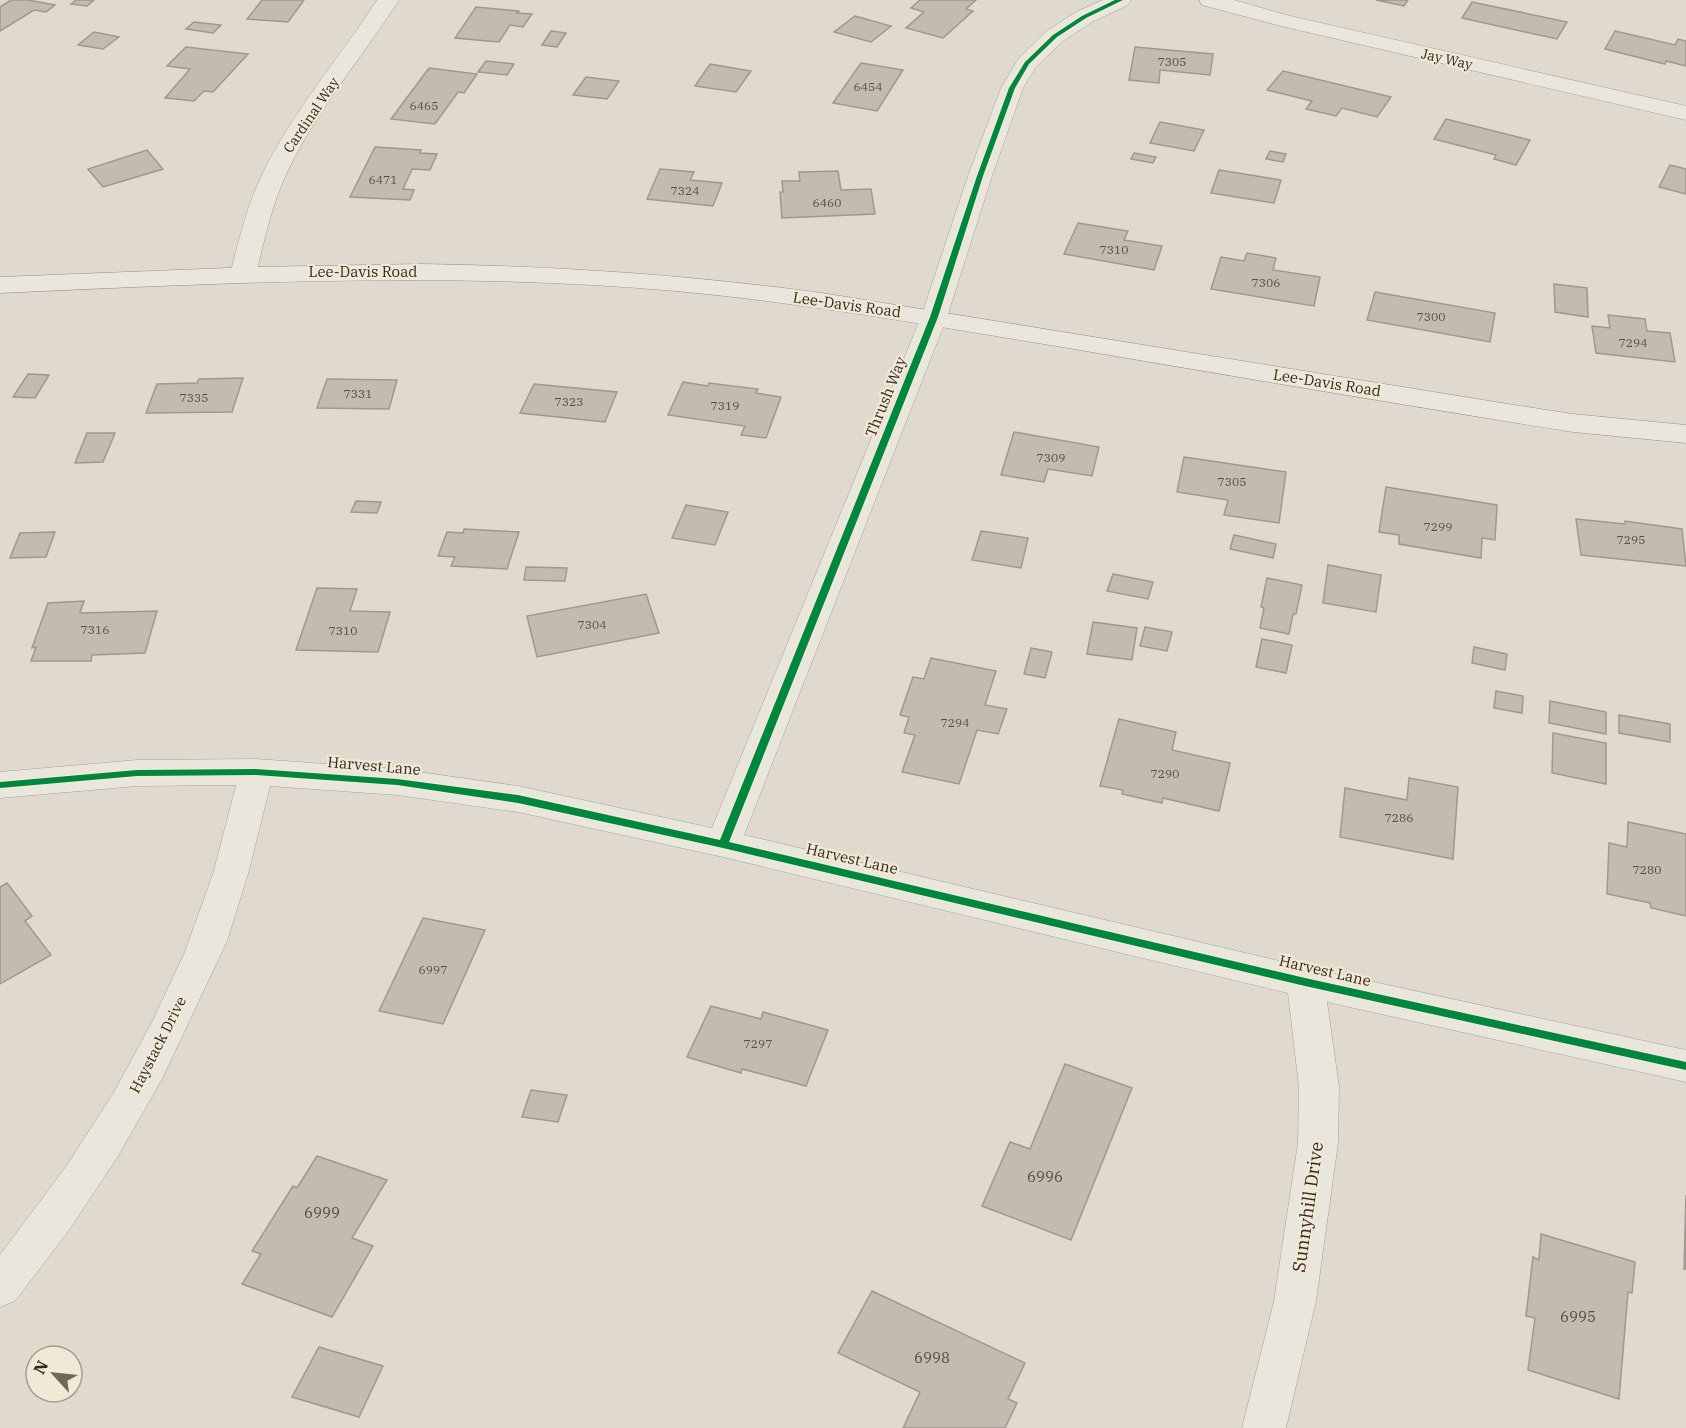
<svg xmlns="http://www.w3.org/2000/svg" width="1686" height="1428" font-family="'IBM Plex Serif',serif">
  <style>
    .building { fill: #c4baaf; stroke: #a0978e; stroke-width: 1.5 }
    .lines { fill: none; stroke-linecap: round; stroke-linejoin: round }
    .minor-casing { stroke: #a6a096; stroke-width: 1 }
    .secondary-casing { stroke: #958f86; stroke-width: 1 }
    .minor { fill: #e9e6de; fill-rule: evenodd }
    .secondary { fill: #e9e6de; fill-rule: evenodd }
    .cycleway-casing { stroke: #f1e8d5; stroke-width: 4 }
    .cycleway { fill: #00873e; fill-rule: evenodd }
    .labels { text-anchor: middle; stroke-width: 4.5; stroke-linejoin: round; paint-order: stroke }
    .number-label { font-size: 12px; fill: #584d44 }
    .far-street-label { font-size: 14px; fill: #342920; stroke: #f1e8d5 }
    .street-label { font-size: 15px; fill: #342920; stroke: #f1e8d5 }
    .near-number-label { font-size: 15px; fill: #584d44 }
    .near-street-label { font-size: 18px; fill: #342920; stroke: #f1e8d5 }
  </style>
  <rect width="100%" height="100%" fill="#e0dace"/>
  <!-- building -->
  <g class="building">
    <polygon points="11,0 28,0 55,5 46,12 34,10 0,31 0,7"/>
    <polygon points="76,0 94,0 87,6 71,4"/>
    <polygon points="262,0 304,0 288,22 247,19"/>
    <polygon points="920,0 976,0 966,9 973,11 943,38 906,28 924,12 911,8"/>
    <polygon points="1376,0 1408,0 1404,6"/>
    <polygon points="1472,2 1567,22 1557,39 1462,18"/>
    <polygon points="476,7 519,11 517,13 532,14 523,27 510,25 499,42 455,38"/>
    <polygon points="855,16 891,26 871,42 834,32"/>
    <polygon points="194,22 221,25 213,33 186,29"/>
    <polygon points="551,31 566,33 557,47 542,45"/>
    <polygon points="1615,31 1675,45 1678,39 1686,41 1686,66 1666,61 1665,64 1605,49"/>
    <polygon points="94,32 119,37 103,49 78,45"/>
    <polygon points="186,47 248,54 213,92 204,91 194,101 165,98 190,69 167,66"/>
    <polygon points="1135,47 1213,54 1210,75 1160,70 1159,83 1129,80"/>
    <polygon points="486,61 514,64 507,75 478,72"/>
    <polygon points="861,63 903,70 877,111 833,103"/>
    <polygon points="710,64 751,71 736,92 695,86"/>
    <polygon points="429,68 477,74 464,93 458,92 435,124 391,119"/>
    <polygon points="1283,71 1391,97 1377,117 1342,108 1336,116 1306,109 1312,101 1267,90"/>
    <polygon points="586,77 619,81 607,99 573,95"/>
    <polygon points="1446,119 1530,140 1516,165 1494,159 1496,155 1434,139"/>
    <polygon points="1160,122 1204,130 1194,151 1150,143"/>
    <polygon points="375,147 421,150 420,153 437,154 430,170 412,169 403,189 414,190 410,200 350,197"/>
    <polygon points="147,150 163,169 103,187 88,169"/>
    <polygon points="1270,151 1286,154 1283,162 1266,159"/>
    <polygon points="1134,153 1156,157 1153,163 1131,159"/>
    <polygon points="1670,165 1686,169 1686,194 1659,187"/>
    <polygon points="660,169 694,172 690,180 722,183 713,206 647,199"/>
    <polygon points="1219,170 1281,180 1274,203 1211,193"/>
    <polygon points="838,171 841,190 871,189 875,214 782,218 780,192 783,192 782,181 800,181 799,172"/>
    <polygon points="1078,223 1128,231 1124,240 1162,246 1154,270 1064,254"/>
    <polygon points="1247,253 1276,258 1273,270 1320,277 1314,306 1211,289 1221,257 1244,261"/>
    <polygon points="1554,284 1587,288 1588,317 1555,312"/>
    <polygon points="1375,292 1495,313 1490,342 1367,320"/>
    <polygon points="1608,315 1645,319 1647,331 1670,333 1675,362 1596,353 1592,326 1610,328"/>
    <polygon points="28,374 49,375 35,398 13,397"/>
    <polygon points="243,378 232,412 146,413 157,384 197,383 199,379"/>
    <polygon points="327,379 397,380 389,409 317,408"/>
    <polygon points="683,382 708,386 709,383 758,389 756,393 781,397 766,438 741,435 745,426 668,415"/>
    <polygon points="534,384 617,392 605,422 520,413"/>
    <polygon points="1014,432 1099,447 1092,476 1048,469 1044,482 1001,475"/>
    <polygon points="87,433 115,433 103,462 75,463"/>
    <polygon points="1184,457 1286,472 1279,523 1224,515 1228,500 1177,492"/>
    <polygon points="1386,487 1497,505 1495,540 1482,538 1481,558 1399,544 1399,535 1379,532"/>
    <polygon points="356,501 381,502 377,513 351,512"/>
    <polygon points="686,505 728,512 715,545 672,538"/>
    <polygon points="1576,519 1625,524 1625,521 1682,529 1686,566 1581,555"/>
    <polygon points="464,529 519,532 507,569 451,566 455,557 438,556 447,532 463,533"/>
    <polygon points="981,531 1028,538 1021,568 972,560"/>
    <polygon points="55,532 46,557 10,558 20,533"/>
    <polygon points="1234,535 1276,544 1273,558 1230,549"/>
    <polygon points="1328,565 1381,575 1376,612 1323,603"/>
    <polygon points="526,567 567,568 565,581 524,580"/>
    <polygon points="1113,574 1153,582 1148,599 1107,591"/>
    <polygon points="1267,578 1302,585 1296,614 1293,614 1289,634 1260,628 1264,608 1261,607"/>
    <polygon points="317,588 357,589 350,611 390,612 378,652 296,650"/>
    <polygon points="646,594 659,633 537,657 527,616"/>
    <polygon points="84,601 80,613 157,611 145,653 92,655 91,661 31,661 36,647 32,648 48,603"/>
    <polygon points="1093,622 1137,628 1132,660 1087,654"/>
    <polygon points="1145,627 1172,632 1167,651 1140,646"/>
    <polygon points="1262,639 1292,645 1286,673 1256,667"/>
    <polygon points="1474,647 1507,654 1505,670 1472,663"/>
    <polygon points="1031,648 1052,652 1045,678 1024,674"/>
    <polygon points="931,658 996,671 985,705 1007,709 998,734 977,730 959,784 902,772 915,735 904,733 909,717 900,715 913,677 924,679"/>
    <polygon points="1496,691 1523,696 1522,713 1494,708"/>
    <polygon points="1550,701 1606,712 1606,734 1549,723"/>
    <polygon points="1619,715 1670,724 1670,742 1619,733"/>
    <polygon points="1119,719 1176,732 1172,750 1230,763 1219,811 1163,798 1162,803 1122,794 1123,790 1100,786"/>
    <polygon points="1553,733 1606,743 1606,784 1552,773"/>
    <polygon points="1409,778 1458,787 1453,859 1340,837 1345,788 1407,800"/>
    <polygon points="1628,822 1686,834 1686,916 1651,908 1650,903 1607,894 1609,843 1627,847"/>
    <polygon points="7,883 32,916 25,921 51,955 0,984 0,887"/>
    <polygon points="423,918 485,930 443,1024 379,1011"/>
    <polygon points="711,1006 761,1019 763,1012 828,1030 806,1086 742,1069 741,1073 687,1057"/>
    <polygon points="1065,1064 1132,1088 1071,1240 982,1206 1010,1142 1030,1149"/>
    <polygon points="531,1090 567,1095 558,1122 522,1117"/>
    <polygon points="317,1156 387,1180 352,1238 373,1246 332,1317 242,1284 261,1254 252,1251 293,1186 297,1188"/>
    <polygon points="1686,1195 1686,1269 1684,1269"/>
    <polygon points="1541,1234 1635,1262 1632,1293 1628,1292 1619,1399 1528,1370 1535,1318 1526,1316 1533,1257 1539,1260"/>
    <polygon points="872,1291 1025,1363 1008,1399 1017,1403 1005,1428 903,1428 920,1392 838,1353"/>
    <polygon points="319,1347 383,1366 359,1417 292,1397"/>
  </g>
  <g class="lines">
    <!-- minor casing -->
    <g class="minor-casing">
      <g id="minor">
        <path d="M377 0H399C361 59 314 113 285 177 271 208 264 242 256 274L252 279 243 282 234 279 230 274C239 241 246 208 261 177 291 113 339 59 377 0Z"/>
        <polygon points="1103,0 1131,0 1128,5 1092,22 1063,41 1036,67 1023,88 992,176 947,317 744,835 1305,967 1686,1050 1686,1082 1327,1002 1339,1087 1338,1143 1316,1301 1286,1428 1242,1428 1274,1301 1298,1143 1299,1087 1288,993 723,857 518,812 397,795 270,786 248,874 227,941 162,1079 118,1156 69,1230 15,1301 0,1307 0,1255 65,1168 113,1094 152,1022 184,954 213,874 236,785 137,786 0,798 0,772 137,760 256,759 397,769 518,786 712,828 921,317 968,176 1001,88 1019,58 1047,31 1076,12"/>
        <polygon points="1199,0 1234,0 1286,15 1686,106 1686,120 1281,26 1202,5"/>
      </g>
    </g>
    <!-- secondary casing -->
    <g class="secondary-casing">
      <path id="secondary" d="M421 264C556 266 689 275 822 293L1514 405 1573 414 1686 425V443L1573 432C1403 405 1232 376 1062 347 934 326 806 303 676 291 451 271 225 283 0 293V277L253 267Z"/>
    </g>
    <!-- minor -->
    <use href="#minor" class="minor"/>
    <!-- secondary -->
    <use href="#secondary" class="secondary"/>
    <!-- cycleway casing -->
    <g class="cycleway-casing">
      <polygon id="cycleway" points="1115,0 1123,0 1086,18 1057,37 1029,64 1015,88 983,176 938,317 729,842 1305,978 1686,1062 1686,1070 1305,986 723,848 518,803 397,785 256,775 137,776 0,788 0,782 137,770 256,769 397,779 518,795 720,840 930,317 977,176 1009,88 1025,62 1053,35 1082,16"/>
    </g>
    <!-- cycleway -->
    <use href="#cycleway" class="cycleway"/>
  </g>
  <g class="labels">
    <!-- number labels -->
    <g class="number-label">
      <text x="1172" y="66">7305</text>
      <text x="868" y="91">6454</text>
      <text x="424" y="110">6465</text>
      <text x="383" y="184">6471</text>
      <text x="685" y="195">7324</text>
      <text x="827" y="207">6460</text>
      <text x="1114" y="254">7310</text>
      <text x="1266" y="287">7306</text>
      <text x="1431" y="321">7300</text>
      <text x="1633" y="347">7294</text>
      <text x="358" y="398">7331</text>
      <text x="194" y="402">7335</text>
      <text x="569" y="406">7323</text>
      <text x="725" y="410">7319</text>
      <text x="1051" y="462">7309</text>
      <text x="1232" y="486">7305</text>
      <text x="1438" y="531">7299</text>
      <text x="1631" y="544">7295</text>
      <text x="592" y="629">7304</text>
      <text x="95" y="634">7316</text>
      <text x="343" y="635">7310</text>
      <text x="955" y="727">7294</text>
      <text x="1165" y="778">7290</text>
      <text x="1399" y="822">7286</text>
      <text x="1647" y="874">7280</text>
      <text x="433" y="974">6997</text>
      <text x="758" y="1048">7297</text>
    </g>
    <!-- far-street labels -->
    <g class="far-street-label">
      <text transform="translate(1447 59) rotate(13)" y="5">Jay Way</text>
      <text transform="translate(311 115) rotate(-56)" y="5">Cardinal Way</text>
    </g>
    <!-- street labels -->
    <g class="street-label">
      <text x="363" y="277">Lee-Davis Road</text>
      <text transform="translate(847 305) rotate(8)" y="5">Lee-Davis Road</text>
      <text transform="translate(1327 383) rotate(9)" y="5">Lee-Davis Road</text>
      <text transform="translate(886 397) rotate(-68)" y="5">Thrush Way</text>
      <text transform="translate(374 766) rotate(5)" y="5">Harvest Lane</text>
      <text transform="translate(852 859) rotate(13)" y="5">Harvest Lane</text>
      <text transform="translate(1325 971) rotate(13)" y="5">Harvest Lane</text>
      <text transform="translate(158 1045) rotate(-63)" y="5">Haystack Drive</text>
    </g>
    <!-- near-number labels -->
    <g class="near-number-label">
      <text x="1045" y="1182">6996</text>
      <text x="322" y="1218">6999</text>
      <text x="1578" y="1322">6995</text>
      <text x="932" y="1363">6998</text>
    </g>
    <!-- near-street labels -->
    <g class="near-street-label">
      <text transform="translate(1308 1207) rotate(-82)" y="6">Sunnyhill Drive</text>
    </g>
  </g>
  <!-- north arrow -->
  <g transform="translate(54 1374) rotate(297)"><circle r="28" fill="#f1e8d5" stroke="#a59c8d" stroke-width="1.5"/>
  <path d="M0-4.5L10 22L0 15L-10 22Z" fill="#70675d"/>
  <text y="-9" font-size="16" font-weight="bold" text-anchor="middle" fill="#342920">N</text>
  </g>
</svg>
